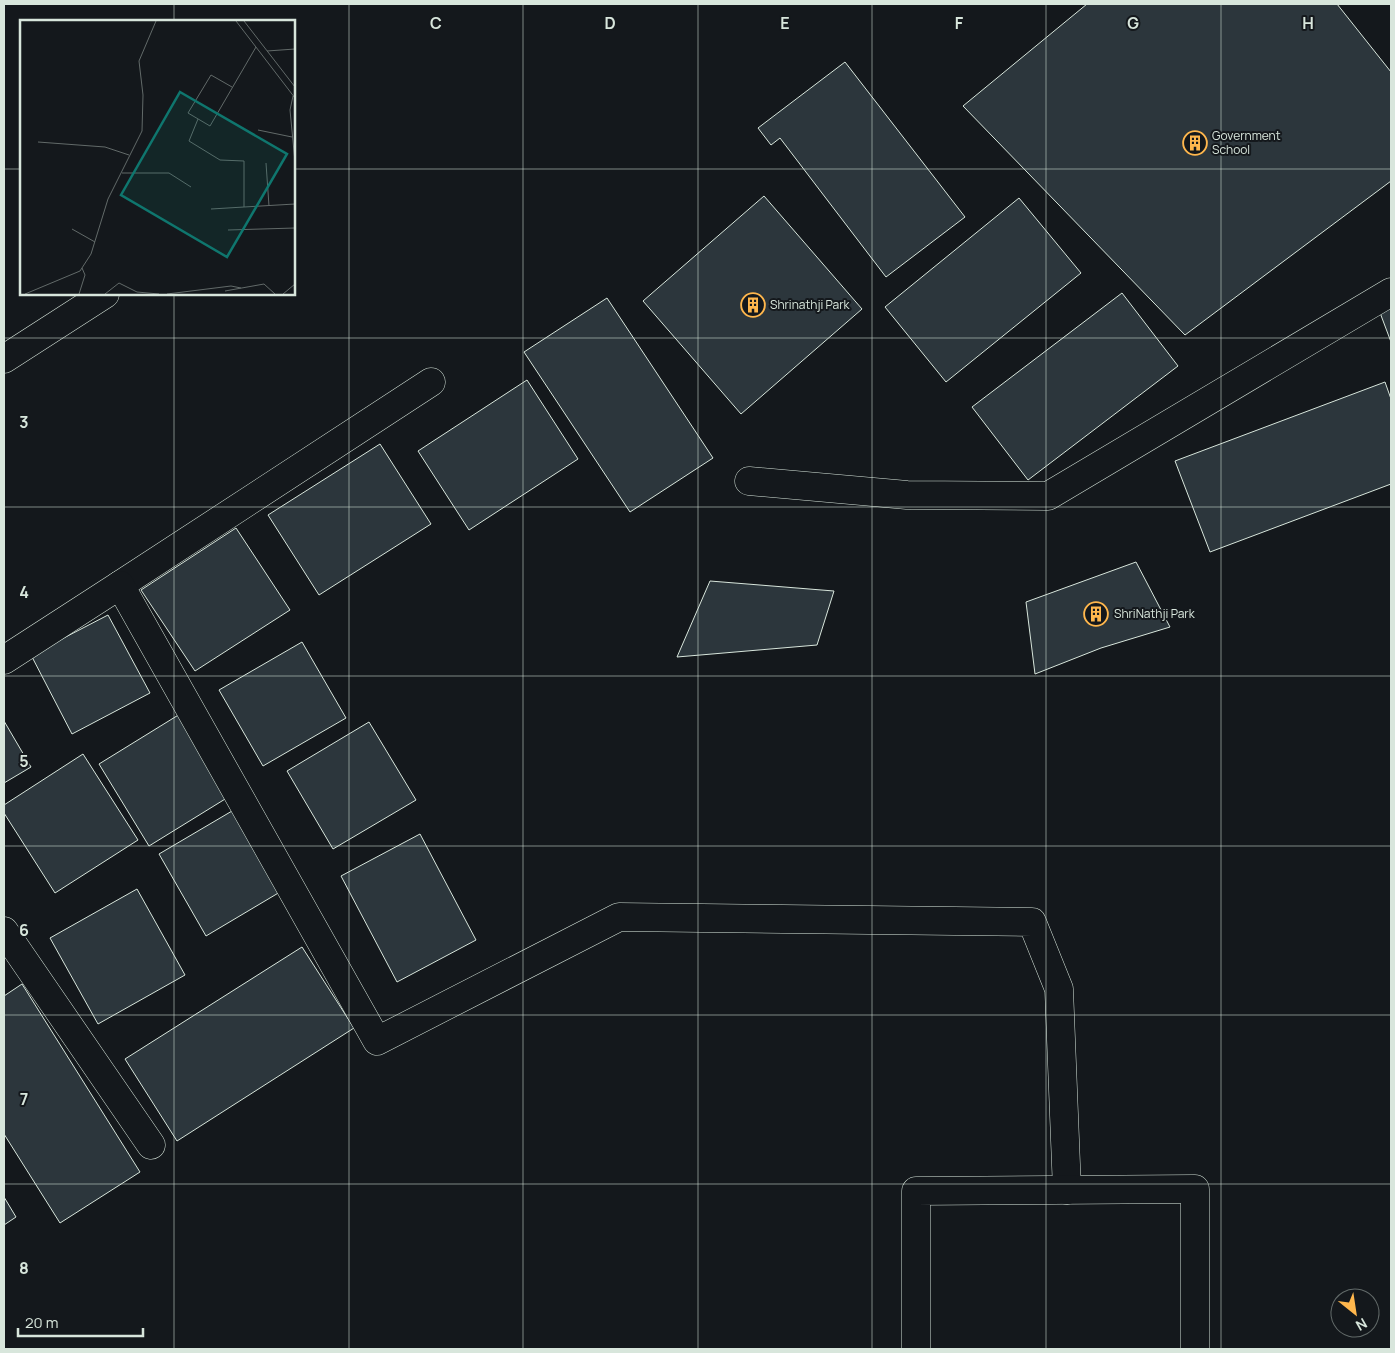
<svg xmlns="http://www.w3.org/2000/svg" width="1395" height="1353" font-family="Manrope,sans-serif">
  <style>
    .building { fill: #2c363c; stroke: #d8e6dc }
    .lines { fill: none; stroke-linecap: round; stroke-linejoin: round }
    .minor-casing { stroke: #d8e6dc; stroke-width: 29 }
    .minor { stroke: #14181c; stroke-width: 28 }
    .grid { fill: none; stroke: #d8e6dc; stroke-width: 1; stroke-opacity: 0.55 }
    .labels { text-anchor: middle; stroke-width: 4; stroke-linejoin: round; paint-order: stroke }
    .poi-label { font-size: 12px; fill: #d8e6dc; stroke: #14181c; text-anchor: start }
    .inset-road { fill: none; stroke: #626a69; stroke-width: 1 }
    .view { fill: #0f766e; fill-opacity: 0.15; stroke: #0f766e; stroke-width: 2.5 }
    .inset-edge { fill: none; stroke: #d8e6dc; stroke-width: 2.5 }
    .grid-label { font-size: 16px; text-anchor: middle; font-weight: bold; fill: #d8e6dc; stroke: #14181c; stroke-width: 4; stroke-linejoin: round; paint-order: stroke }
  </style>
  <rect width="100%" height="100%" fill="#14181c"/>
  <!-- building -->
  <g class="building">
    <polygon points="1087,4 1337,4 1391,72 1391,181 1185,335 963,106"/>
    <polygon points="845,62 965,217 886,277 780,138 771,145 758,128"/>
    <polygon points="764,196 862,309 741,414 643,301"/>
    <polygon points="1019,198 1081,273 946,382 885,307"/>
    <polygon points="1122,293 1178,366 1028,480 972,407"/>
    <polygon points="607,298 713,458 630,512 524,352"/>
    <polygon points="1391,306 1391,342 1379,310"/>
    <polygon points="527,380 578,459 469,530 418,451"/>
    <polygon points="1385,382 1391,399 1391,484 1210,552 1175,461"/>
    <polygon points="380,444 431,524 319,595 268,515"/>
    <polygon points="236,528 290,610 195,671 141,590"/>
    <polygon points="1136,562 1170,627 1101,648 1035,674 1026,602"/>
    <polygon points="710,581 834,591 817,645 677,657"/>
    <polygon points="108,615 150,693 72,734 31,655"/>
    <polygon points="302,642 346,718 263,766 219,690"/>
    <polygon points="180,714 230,796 149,846 99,764"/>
    <polygon points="4,721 31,767 4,783"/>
    <polygon points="369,722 416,800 333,849 287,771"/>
    <polygon points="83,754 138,840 55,893 4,813 4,805"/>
    <polygon points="232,811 280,892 206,936 159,854"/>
    <polygon points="420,834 476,940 397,982 341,876"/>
    <polygon points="137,889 185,975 98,1024 50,938"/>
    <polygon points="302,947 354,1028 177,1141 125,1059"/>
    <polygon points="22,984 140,1172 60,1223 4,1134 4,996"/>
    <polygon points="4,1197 16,1217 4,1225"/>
  </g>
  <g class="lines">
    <!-- minor casing -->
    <g class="minor-casing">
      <g id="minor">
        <polyline points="4,359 105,294"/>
        <polyline points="749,481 907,495 1048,496 1391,292"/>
        <polyline points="120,585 431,382"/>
        <polyline points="4,660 120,585 377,1041 619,917 1032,922 1059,989 1067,1190"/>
        <polyline points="4,931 151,1145"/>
        <polyline points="916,1349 916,1191 1195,1189 1195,1349"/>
      </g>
    </g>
    <!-- minor -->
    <use href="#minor" class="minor"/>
  </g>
  <!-- grid -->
  <path class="grid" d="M174 4V21M349 4V1349M523 4V1349M698 4V1349M872 4V1349M1046 4V1349M1221 4V1349M4 169H21M294 169H1391M174 294V1349M4 338H1391M4 507H1391M4 676H1391M4 846H1391M4 1015H1391M4 1184H1391"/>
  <!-- icons -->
  <defs>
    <g id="building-ring" transform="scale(1.25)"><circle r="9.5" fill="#14181c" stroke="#ffb74d" stroke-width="1.5"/><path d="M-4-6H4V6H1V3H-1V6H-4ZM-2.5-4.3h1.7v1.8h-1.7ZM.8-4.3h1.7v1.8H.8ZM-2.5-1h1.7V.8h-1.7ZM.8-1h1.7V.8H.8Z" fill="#ffb74d"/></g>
  </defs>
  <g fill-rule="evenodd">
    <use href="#building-ring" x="1195" y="143"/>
    <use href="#building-ring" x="753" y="305"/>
    <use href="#building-ring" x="1096" y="614"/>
  </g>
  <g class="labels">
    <!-- poi labels -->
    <g class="poi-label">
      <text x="1212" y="140">Government<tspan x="1212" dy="14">School</tspan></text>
      <text x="770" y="309">Shrinathji Park</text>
      <text x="1114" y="618">ShriNathji Park</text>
    </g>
  </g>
  <!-- overview -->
  <g transform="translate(20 20)">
    <rect width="275" height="275" fill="#14181c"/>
    <path class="inset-road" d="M216 1 275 78M224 1 275 67M247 31 275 29M212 67 191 55 168 93 190 106 236 27M273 76 270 90 275 142M178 99 169 121 200 140 224 141V187L275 184M238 110 272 117M18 122 85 127 109 135M246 143 249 186M102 153H149L171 167M191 189 224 187M52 209 75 222M208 210 275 208M205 271 244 264 255 274M5 274 60 251 71 234 88 179 122 111 123 75 119 41 136 1M59 274 65 255 62 248M85 274 99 263 117 272 139 274M147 274 211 266 221 268M263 274 275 264"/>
    <path class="view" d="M160 72 267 134 207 237 101 175Z"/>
    <rect width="275" height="275" class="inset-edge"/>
  </g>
  <g class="grid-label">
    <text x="436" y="29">C</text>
    <text x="610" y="29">D</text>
    <text x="785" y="29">E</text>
    <text x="959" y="29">F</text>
    <text x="1133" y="29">G</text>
    <text x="1308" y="29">H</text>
    <text x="24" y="428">3</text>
    <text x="24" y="598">4</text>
    <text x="24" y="767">5</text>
    <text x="24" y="936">6</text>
    <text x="24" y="1105">7</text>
    <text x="24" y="1274">8</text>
  </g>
  <!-- border -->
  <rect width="1395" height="1353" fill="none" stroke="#d8e6dc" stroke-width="10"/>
  <!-- north arrow -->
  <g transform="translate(1355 1313) rotate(150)"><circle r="24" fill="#14181c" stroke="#626a69"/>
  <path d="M0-4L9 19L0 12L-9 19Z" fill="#ffb74d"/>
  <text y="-8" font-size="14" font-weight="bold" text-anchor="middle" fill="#d8e6dc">N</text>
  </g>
  <!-- scale -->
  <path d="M18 1328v8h125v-8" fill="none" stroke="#d8e6dc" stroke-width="2.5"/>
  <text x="25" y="1328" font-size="15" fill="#d8e6dc" stroke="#14181c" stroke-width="4" paint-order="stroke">20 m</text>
</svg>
